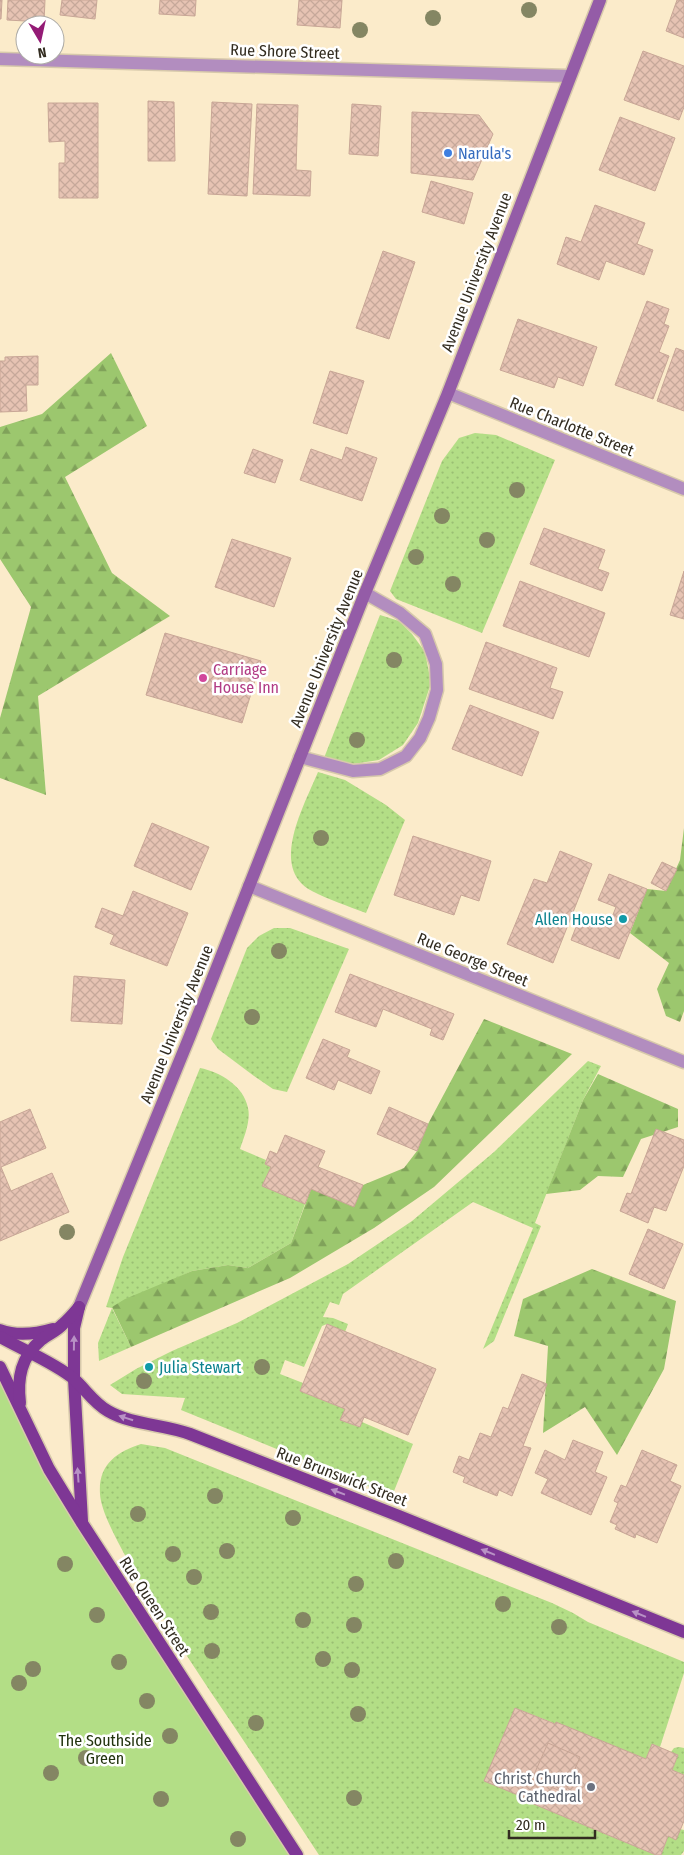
<svg xmlns="http://www.w3.org/2000/svg" width="684" height="1855" font-family="'Fira Sans Condensed',sans-serif">
  <style>
    .grass { fill: url(#grass-dots) }
    .forest { fill: url(#forest-firs) }
    .green { fill: #b3de86 }
    .building { fill: url(#building-cross-hatch); stroke: #c8a696 }
    .lines { fill: none; stroke-linecap: round; stroke-linejoin: round }
    .lane-casing { stroke: #d7c9ab; stroke-width: 15 }
    .street-casing { stroke: #d7c9ab; stroke-width: 15 }
    .secondary-casing { stroke: #d7c9ab; stroke-width: 15 }
    .primary-casing { stroke: #d7c9ab; stroke-width: 15 }
    .lane { stroke: #b28dbf; stroke-width: 12 }
    .street { stroke: #b28dbf; stroke-width: 12 }
    .secondary { stroke: #945ca7; stroke-width: 12 }
    .primary { stroke: #7e3795; stroke-width: 12 }
    .tree { fill: #848663 }
    .oneway { fill: #b891c5 }
    .shop-dot { fill: #3f7fe0; stroke: #fff; stroke-width: 2 }
    .hotel-dot { fill: #d1479c; stroke: #fff; stroke-width: 2 }
    .culture-dot { fill: #0f9aa8; stroke: #fff; stroke-width: 2 }
    .worship-dot { fill: #6b7280; stroke: #fff; stroke-width: 2 }
    .labels { text-anchor: middle; stroke-width: 5; stroke-linejoin: round; paint-order: stroke }
    .street-label { font-size: 16px; fill: #322c20; stroke: #fff }
    .shop-label { font-size: 16px; fill: #366cbe; stroke: #fff; text-anchor: start }
    .hotel-label { font-size: 16px; fill: #b23c85; stroke: #fff; text-anchor: start }
    .culture-label { font-size: 16px; fill: #0d838f; stroke: #fff; text-anchor: end }
    .park-label { font-size: 16px; fill: #22330e; stroke: #fff }
    .worship-label { font-size: 16px; fill: #5b616d; stroke: #fff; text-anchor: end }
  </style>
  <defs>
    <pattern id="grass-dots" width="8" height="8" patternUnits="userSpaceOnUse" patternTransform="scale(1.25)"><rect width="8" height="8" fill="#b3de86"/><path d="M2 2h.1M6 6h.1" fill="none" stroke="#9abf73" stroke-width="1.8" stroke-linecap="round"/></pattern>
    <pattern id="forest-firs" width="22" height="20" patternUnits="userSpaceOnUse" patternTransform="scale(1.25)"><rect width="22" height="20" fill="#9cc76e"/><path d="M5 1l3.5 6h-7zM16 11l3.5 6h-7z" fill="#80a25a"/></pattern>
    <pattern id="building-cross-hatch" width="8" height="8" patternUnits="userSpaceOnUse" patternTransform="scale(1.25)"><rect width="8" height="8" fill="#e6c3b3"/><path d="M0 0l8 8M0 8l8-8" fill="none" stroke="#c6a89a"/></pattern>
  </defs>
  <rect width="100%" height="100%" fill="#fbebca"/>
  <!-- grass -->
  <g class="grass">
    <polygon points="475,433 496,435 555,460 482,633 396,599 390,591 442,461 459,438"/>
    <polygon points="380,615 399,621 412,634 425,652 431,683 418,723 403,745 379,760 353,764 324,758"/>
    <path d="M318 772 345 780 386 805 405 820 366 913C348 906 329 900 312 891 268 868 305 804 318 772Z"/>
    <polygon points="274,928 290,928 349,949 287,1092 273,1089 254,1076 218,1049 211,1039 247,948 259,936"/>
    <polygon points="588,1061 601,1066 583,1100 535,1223 541,1226 494,1341 483,1349 533,1228 473,1202 343,1294 339,1305 330,1302 323,1317 333,1318 348,1324 345,1332 327,1324 322,1326 304,1367 285,1360 280,1374 303,1383 300,1391 345,1409 341,1420 359,1427 362,1422 413,1444 392,1496 181,1410 185,1398 122,1394 110,1385 136,1369 172,1351 237,1323 348,1264 412,1221 494,1152"/>
    <path d="M200 1068C220 1072 244 1086 248 1108 251 1121 244 1137 240 1149L266 1160 265 1164 271 1167 263 1186 305 1204 291 1243 248 1268 228 1265 192 1271 112 1308 131 1347 99 1361 98 1343 112 1308 106 1307 123 1257Z"/>
    <path d="M141 1444 165 1448 552 1603 573 1613 588 1622 684 1662V1673L660 1747 652 1744 646 1759 515 1708 492 1763 525 1798 524 1800 656 1855H319C283 1800 247 1745 210 1691 183 1650 156 1609 131 1566 121 1548 101 1513 100 1494 98 1464 117 1452 141 1444Z"/>
    <polygon points="679,1747 684,1748 684,1775 672,1770 678,1755 671,1752 674,1748"/>
    <polygon points="680,1829 684,1830 684,1851 681,1855 661,1855 668,1836 676,1839"/>
  </g>
  <!-- forest -->
  <g class="forest">
    <polygon points="111,353 147,426 65,477 112,573 170,616 38,696 46,795 0,778 0,718 31,607 0,559 0,427 42,414"/>
    <polygon points="684,828 684,1011 680,1022 666,1016 657,989 669,963 630,933 647,889 666,891 680,860"/>
    <polygon points="484,1019 572,1054 434,1187 374,1228 290,1278 131,1347 112,1307 125,1299 192,1271 228,1265 248,1268 291,1243 311,1189 354,1206 363,1185 404,1168 417,1151 428,1124"/>
    <polygon points="598,1074 678,1109 678,1127 641,1139 623,1177 598,1176 580,1190 546,1194 583,1100"/>
    <polygon points="592,1269 676,1301 664,1369 617,1455 585,1407 543,1433 548,1346 514,1336 523,1299"/>
  </g>
  <!-- green -->
  <polygon class="green" points="0,1367 49,1469 299,1855 0,1855"/>
  <!-- building -->
  <g class="building">
    <polygon points="0,0 2,0 1,19 0,19"/>
    <polygon points="8,0 45,0 44,22 7,20"/>
    <polygon points="62,0 97,0 95,19 60,15"/>
    <polygon points="160,0 196,0 195,16 159,14"/>
    <polygon points="299,0 342,0 340,28 297,25"/>
    <polygon points="677,0 684,0 684,38 666,31"/>
    <polygon points="643,51 684,66 684,107 679,120 624,100"/>
    <polygon points="148,101 174,102 175,161 148,161"/>
    <polygon points="212,102 252,104 247,196 208,194"/>
    <polygon points="48,103 98,103 98,198 59,198 59,163 65,163 65,141 49,142"/>
    <polygon points="257,104 298,105 296,170 311,171 310,196 253,194"/>
    <polygon points="352,104 381,106 378,156 349,154"/>
    <polygon points="412,112 479,115 493,134 473,180 411,173"/>
    <polygon points="620,117 675,138 655,191 599,170"/>
    <polygon points="431,181 473,193 464,224 422,212"/>
    <polygon points="595,205 645,223 637,244 653,250 644,275 606,261 599,280 557,264 566,237 581,242"/>
    <polygon points="383,251 415,262 389,339 356,328"/>
    <polygon points="647,301 669,309 664,324 669,326 659,352 669,356 653,399 615,385"/>
    <polygon points="518,319 597,347 583,386 558,377 554,388 500,370"/>
    <polygon points="676,348 684,351 684,411 657,401"/>
    <polygon points="38,356 38,385 26,385 27,411 0,412 0,361 5,361 5,357"/>
    <polygon points="330,371 364,381 347,434 313,423"/>
    <polygon points="346,447 377,458 362,501 300,480 311,449 342,460"/>
    <polygon points="253,449 283,460 275,483 244,473"/>
    <polygon points="544,528 605,550 598,569 609,573 602,591 530,564"/>
    <polygon points="232,539 291,558 274,607 215,587"/>
    <polygon points="684,571 684,619 670,615"/>
    <polygon points="520,581 605,613 589,657 503,626"/>
    <polygon points="165,633 261,661 242,723 146,695"/>
    <polygon points="486,642 557,668 550,688 563,692 553,719 469,689"/>
    <polygon points="470,705 539,732 522,776 452,749"/>
    <polygon points="152,823 209,847 191,890 134,866"/>
    <polygon points="413,836 491,861 479,901 461,895 454,915 394,895"/>
    <polygon points="560,851 592,864 553,963 507,944 534,879 547,883"/>
    <polygon points="662,862 677,869 666,891 651,883"/>
    <polygon points="609,874 647,889 619,959 571,940 581,914 609,925 616,907 598,900"/>
    <polygon points="133,891 188,913 167,966 110,944 114,935 95,927 102,908 123,916"/>
    <polygon points="350,974 454,1014 443,1040 430,1035 432,1029 383,1009 376,1027 335,1012"/>
    <polygon points="74,976 125,980 122,1024 71,1021"/>
    <polygon points="323,1039 350,1050 347,1057 380,1071 371,1094 338,1080 334,1090 306,1078"/>
    <polygon points="389,1107 428,1124 417,1151 377,1134"/>
    <polygon points="30,1109 46,1148 1,1167 11,1191 52,1173 69,1212 0,1241 0,1122"/>
    <polygon points="656,1129 684,1140 684,1166 666,1211 654,1207 648,1223 620,1211 627,1193 631,1194"/>
    <polygon points="285,1135 325,1151 318,1167 363,1185 354,1207 311,1189 305,1204 262,1186 271,1167 265,1164 270,1151 277,1154"/>
    <polygon points="648,1229 683,1244 664,1289 629,1274"/>
    <polygon points="327,1324 436,1369 408,1435 364,1417 360,1427 340,1420 345,1409 300,1391"/>
    <polygon points="522,1374 547,1384 523,1446 531,1448 512,1496 499,1490 497,1496 463,1482 465,1477 453,1472 459,1456 469,1460 480,1433 491,1437 503,1407 508,1409"/>
    <polygon points="573,1440 603,1452 595,1472 607,1477 591,1515 541,1493 548,1479 535,1473 545,1450 565,1460"/>
    <polygon points="642,1450 677,1465 670,1481 681,1486 657,1543 636,1534 635,1538 615,1529 617,1525 610,1522 618,1503 614,1501 621,1485 626,1487"/>
    <polygon points="515,1708 555,1724 556,1722 646,1759 652,1744 678,1755 672,1770 684,1775 684,1821 676,1840 668,1836 661,1855 656,1855 524,1800 525,1798 484,1781"/>
    <polygon points="548,1743 580,1757 565,1793 532,1779"/>
  </g>
  <g class="lines">
    <!-- lane casing -->
    <g class="lane-casing">
      <polyline id="lane" points="300,757 353,771 380,769 406,756 420,738 429,718 437,690 436,664 425,634 400,613 365,593"/>
    </g>
    <!-- street casing -->
    <g class="street-casing">
      <g id="street">
        <polyline points="0,59 569,76"/>
        <polyline points="448,393 684,489"/>
        <polyline points="249,886 684,1062"/>
      </g>
    </g>
    <!-- secondary casing -->
    <g class="secondary-casing">
      <polyline id="secondary" points="79,1307 189,1038 365,593 448,393 600,0"/>
    </g>
    <!-- primary casing -->
    <g class="primary-casing">
      <g id="primary">
        <polyline points="79,1307 74,1328 74,1379 82,1521"/>
        <path d="M0 1330C16 1336 36 1334 53 1329"/>
        <path d="M0 1337C23 1350 55 1363 74 1379 86 1390 94 1403 108 1411 132 1425 163 1424 190 1434L399 1516 684 1632"/>
        <polyline points="0,1367 49,1469 82,1523 297,1855"/>
        <path d="M20 1403C17 1378 21 1357 41 1340 48 1334 57 1331 63 1324 69 1319 74 1313 79 1307"/>
      </g>
    </g>
    <!-- lane -->
    <use href="#lane" class="lane"/>
    <!-- street -->
    <use href="#street" class="street"/>
    <!-- secondary -->
    <use href="#secondary" class="secondary"/>
    <!-- primary -->
    <use href="#primary" class="primary"/>
  </g>
  <!-- trees -->
  <g class="tree">
    <circle cx="529" cy="10" r="8"/>
    <circle cx="433" cy="18" r="8"/>
    <circle cx="360" cy="30" r="8"/>
    <circle cx="517" cy="490" r="8"/>
    <circle cx="442" cy="516" r="8"/>
    <circle cx="487" cy="540" r="8"/>
    <circle cx="416" cy="557" r="8"/>
    <circle cx="453" cy="584" r="8"/>
    <circle cx="394" cy="660" r="8"/>
    <circle cx="357" cy="740" r="8"/>
    <circle cx="321" cy="838" r="8"/>
    <circle cx="279" cy="951" r="8"/>
    <circle cx="252" cy="1017" r="8"/>
    <circle cx="67" cy="1232" r="8"/>
    <circle cx="262" cy="1367" r="8"/>
    <circle cx="144" cy="1381" r="8"/>
    <circle cx="215" cy="1496" r="8"/>
    <circle cx="138" cy="1514" r="8"/>
    <circle cx="293" cy="1518" r="8"/>
    <circle cx="227" cy="1551" r="8"/>
    <circle cx="173" cy="1554" r="8"/>
    <circle cx="396" cy="1561" r="8"/>
    <circle cx="65" cy="1564" r="8"/>
    <circle cx="194" cy="1577" r="8"/>
    <circle cx="356" cy="1584" r="8"/>
    <circle cx="503" cy="1604" r="8"/>
    <circle cx="211" cy="1612" r="8"/>
    <circle cx="97" cy="1615" r="8"/>
    <circle cx="303" cy="1620" r="8"/>
    <circle cx="354" cy="1625" r="8"/>
    <circle cx="559" cy="1627" r="8"/>
    <circle cx="212" cy="1651" r="8"/>
    <circle cx="323" cy="1659" r="8"/>
    <circle cx="119" cy="1662" r="8"/>
    <circle cx="33" cy="1669" r="8"/>
    <circle cx="352" cy="1670" r="8"/>
    <circle cx="19" cy="1683" r="8"/>
    <circle cx="147" cy="1701" r="8"/>
    <circle cx="358" cy="1714" r="8"/>
    <circle cx="256" cy="1723" r="8"/>
    <circle cx="170" cy="1736" r="8"/>
    <circle cx="86" cy="1758" r="8"/>
    <circle cx="51" cy="1773" r="8"/>
    <circle cx="354" cy="1798" r="8"/>
    <circle cx="161" cy="1799" r="8"/>
    <circle cx="238" cy="1839" r="8"/>
  </g>
  <!-- one-way arrows -->
  <defs><path id="oneway-solid" d="M-6-.8H1V-3.2L6.5 0L1 3.2V.8H-6Z" transform="scale(1.25)"/></defs>
  <g class="oneway">
    <use href="#oneway-solid" transform="translate(74 1343) rotate(-89)"/>
    <use href="#oneway-solid" transform="translate(126 1418) rotate(-162)"/>
    <use href="#oneway-solid" transform="translate(78 1475) rotate(-94)"/>
    <use href="#oneway-solid" transform="translate(338 1492) rotate(-159)"/>
    <use href="#oneway-solid" transform="translate(488 1552) rotate(-158)"/>
    <use href="#oneway-solid" transform="translate(639 1614) rotate(-158)"/>
  </g>
  <!-- markers -->
  <circle class="shop-dot" cx="448" cy="153" r="5"/>
  <circle class="hotel-dot" cx="203" cy="678" r="5"/>
  <g class="culture-dot">
    <circle cx="623" cy="919" r="5"/>
    <circle cx="149" cy="1367" r="5"/>
  </g>
  <circle class="worship-dot" cx="591" cy="1787" r="5"/>
  <g class="labels">
    <!-- street labels -->
    <g class="street-label">
      <text transform="translate(285 51) rotate(2)" y="6">Rue Shore Street</text>
      <text transform="translate(476 272) rotate(-69)" y="6">Avenue University Avenue</text>
      <text transform="translate(572 426) rotate(22)" y="6">Rue Charlotte Street</text>
      <text transform="translate(326 648) rotate(-68)" y="6">Avenue University Avenue</text>
      <text transform="translate(473 959) rotate(22)" y="6">Rue George Street</text>
      <text transform="translate(176 1024) rotate(-68)" y="6">Avenue University Avenue</text>
      <text transform="translate(342 1476) rotate(21)" y="6">Rue Brunswick Street</text>
      <text transform="translate(155 1606) rotate(57)" y="6">Rue Queen Street</text>
    </g>
    <!-- shop labels -->
    <g class="shop-label">
      <text x="458" y="159">Narula's</text>
    </g>
    <!-- hotel labels -->
    <g class="hotel-label">
      <text x="213" y="675">Carriage<tspan x="213" dy="18">House Inn</tspan></text>
    </g>
    <!-- culture labels -->
    <g class="culture-label">
      <text x="613" y="925">Allen House</text>
      <text x="159" y="1373" text-anchor="start">Julia Stewart</text>
    </g>
    <!-- park labels -->
    <g class="park-label">
      <text x="105" y="1746">The Southside<tspan x="105" dy="18">Green</tspan></text>
    </g>
    <!-- worship labels -->
    <g class="worship-label">
      <text x="581" y="1784">Christ Church<tspan x="581" dy="18">Cathedral</tspan></text>
    </g>
  </g>
  <!-- north arrow -->
  <g transform="translate(40 40) rotate(171)"><circle r="24" fill="#ffffff" stroke="#adaba6"/>
  <path d="M0-4L9 19L0 12L-9 19Z" fill="#941b76"/>
  <text y="-8" font-size="14" font-weight="bold" text-anchor="middle" fill="#322c20">N</text>
  </g>
  <!-- scale -->
  <path d="M509 1830v8h86v-8" fill="none" stroke="#322c20" stroke-width="2.5"/>
  <text x="516" y="1830" font-size="15" fill="#322c20" stroke="#ffffff" stroke-width="4" paint-order="stroke">20 m</text>
</svg>
